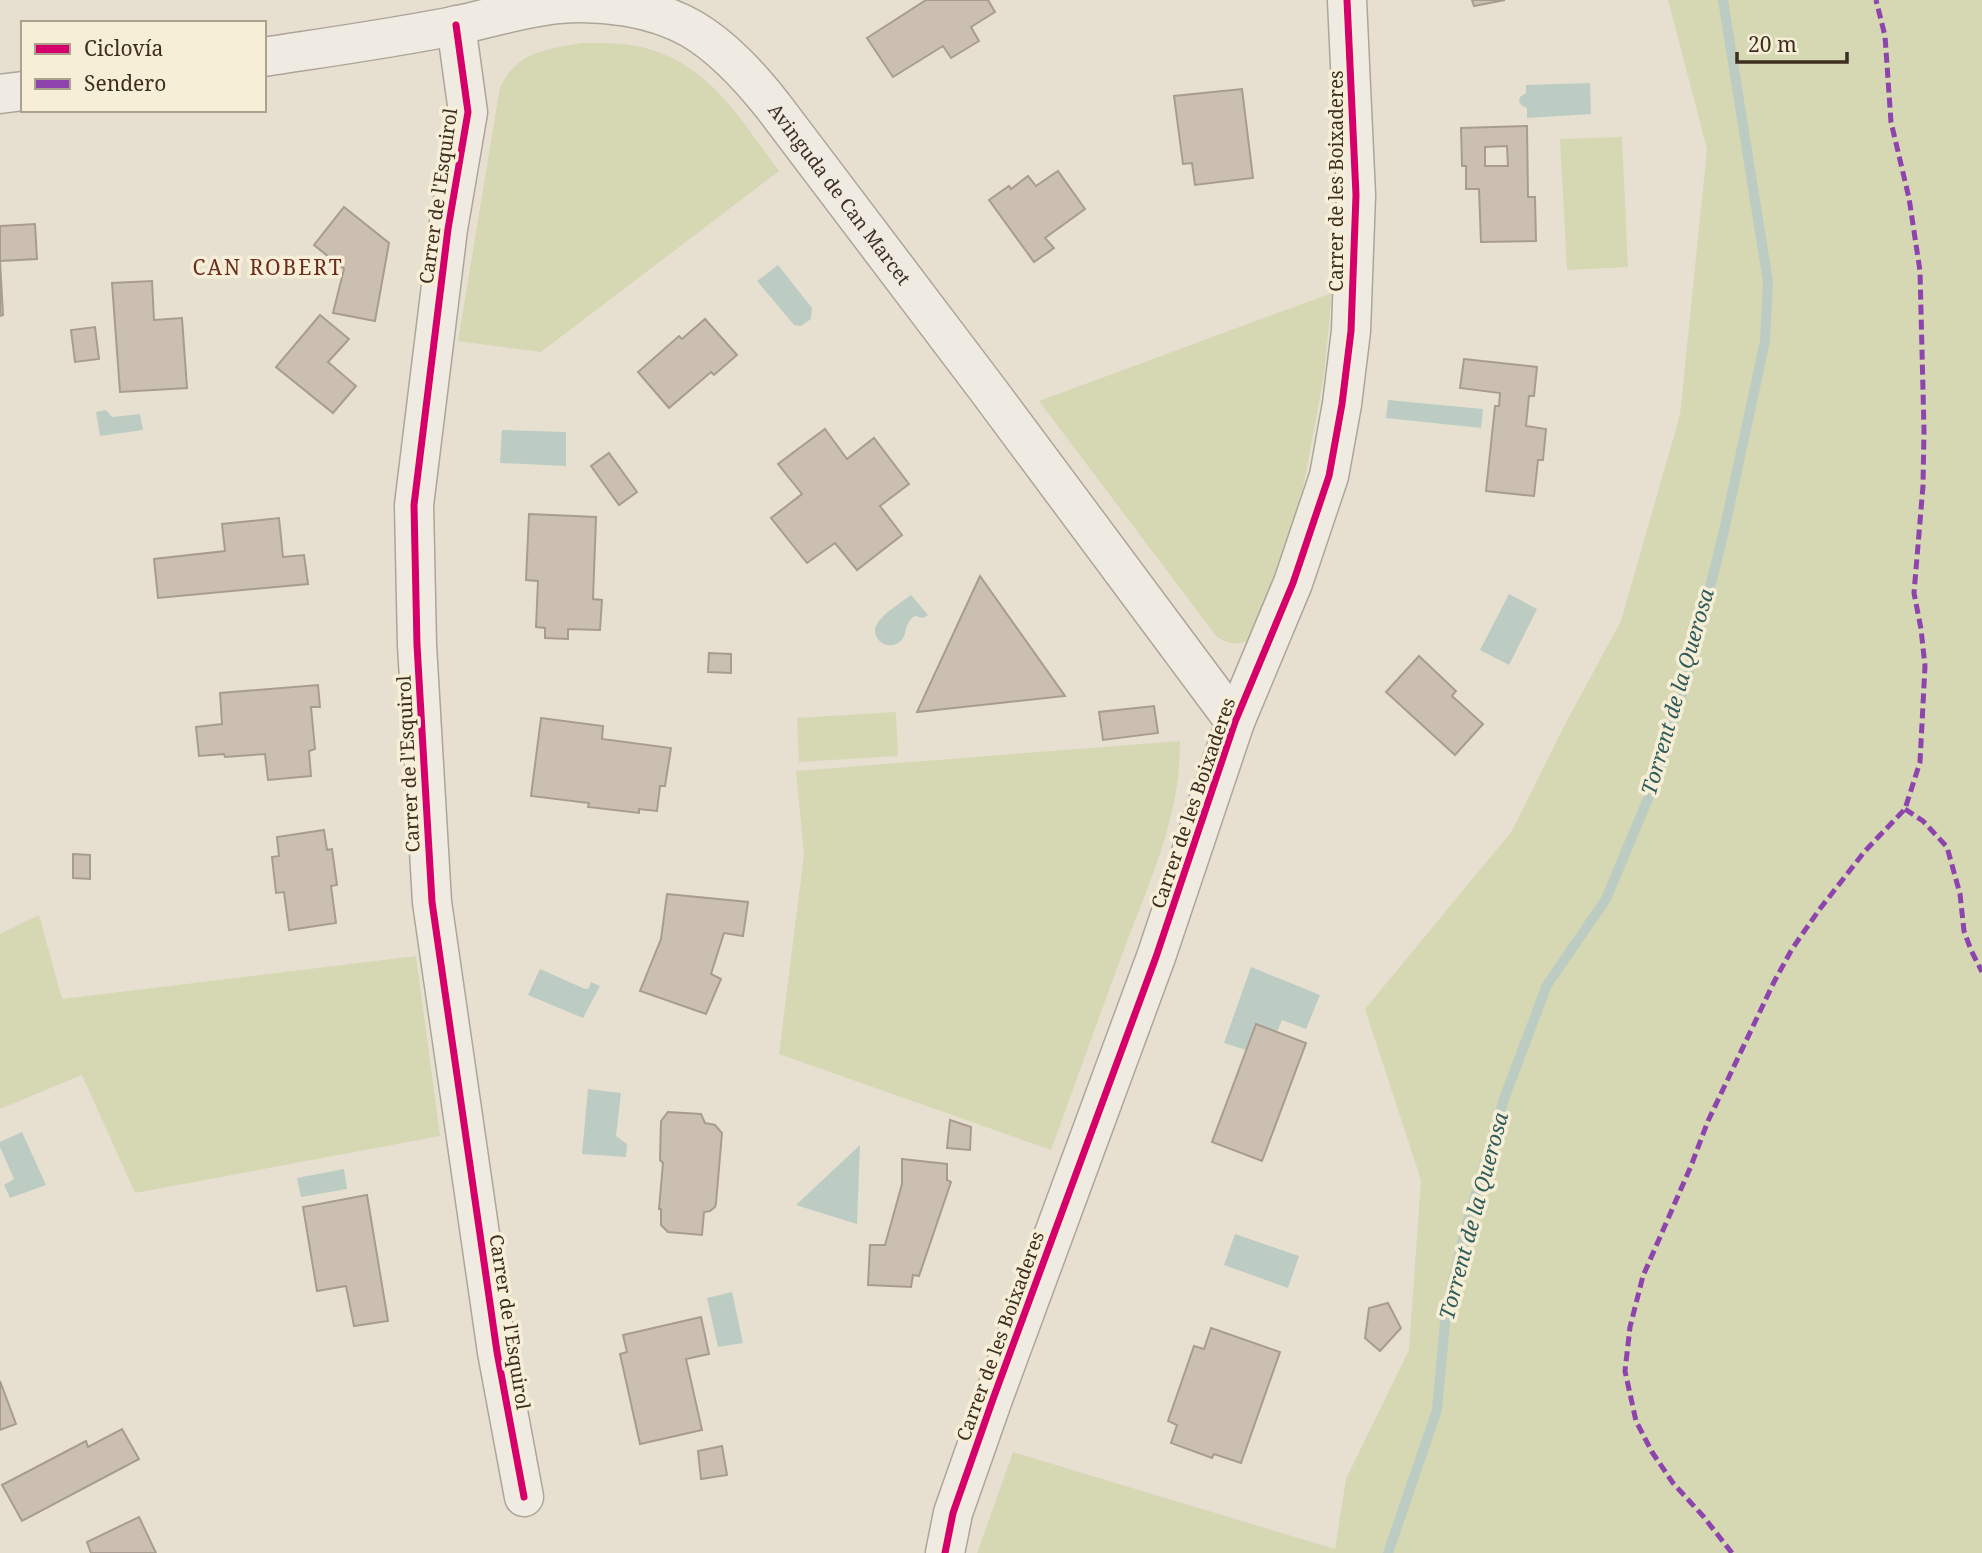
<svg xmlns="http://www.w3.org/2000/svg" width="1982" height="1553" font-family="'Noto Serif',serif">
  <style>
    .green { fill: #d6d7b3 }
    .water { fill: #bcccc2 }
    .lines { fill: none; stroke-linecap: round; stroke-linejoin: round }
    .stream { stroke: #bcccc2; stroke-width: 10 }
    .building { fill: #cbbfb2; stroke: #a89c90; stroke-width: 2; fill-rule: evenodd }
    .minor-casing { stroke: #ada599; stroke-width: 41 }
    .minor { stroke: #efebe3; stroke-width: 38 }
    .quiet { stroke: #8e44ad; stroke-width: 5; stroke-dasharray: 10 5; stroke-linecap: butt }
    .cycleway-casing { stroke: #f7eed8; stroke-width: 11 }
    .cycleway { stroke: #d6006c; stroke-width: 7 }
    .labels { text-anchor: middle; stroke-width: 7; stroke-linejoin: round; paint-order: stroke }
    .street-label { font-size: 19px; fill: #3d2e20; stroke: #f7eed8 }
    .neighbourhood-label { font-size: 21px; letter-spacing: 2px; fill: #6b2e1e; stroke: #f7eed8 }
    .water-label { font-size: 21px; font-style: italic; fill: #2f5d5a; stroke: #f7eed8 }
  </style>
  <rect width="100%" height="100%" fill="#e7e0d1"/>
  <!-- green -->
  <g class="green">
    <polygon points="1668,0 1982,0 1982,1553 977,1553 1013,1452 1335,1549 1346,1479 1409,1350 1421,1180 1365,1009 1512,831 1563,728 1621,621 1680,415 1707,149"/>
    <path d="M582 43C602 43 622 42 642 47 710 64 740 119 779 171L541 352 458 341 500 87C504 81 507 73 513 68 530 50 559 47 582 43Z"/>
    <polygon points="1622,137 1628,267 1567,270 1560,139"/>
    <path d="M1332 293 1324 375 1302 495 1288 547 1248 641C1235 645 1227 644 1216 636L1039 401Z"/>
    <polygon points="896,712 898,756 799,762 797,718"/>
    <path d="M1180 741C1181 817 1148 885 1122 955 1098 1019 1075 1085 1051 1150L779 1054 804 855 796 771Z"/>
    <polygon points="39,915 62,999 416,956 440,1136 135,1193 82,1075 0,1109 0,934"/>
  </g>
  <!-- water -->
  <g class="water">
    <polygon points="1590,83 1591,114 1527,118 1527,108 1522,106 1519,102 1520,97 1526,93 1526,85"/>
    <polygon points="778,265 812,308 811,319 801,326 794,325 757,281"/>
    <polygon points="1388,400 1483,409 1481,428 1386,418"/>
    <polygon points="106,410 112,417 140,414 143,430 100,436 96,412"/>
    <polygon points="502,430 566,432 566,466 500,463"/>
    <polygon points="1509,594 1537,609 1509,665 1480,650"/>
    <path d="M911 595 928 615 923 618 915 616C902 624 909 637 898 643 886 651 869 637 877 624 883 613 901 603 911 595Z"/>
    <polygon points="1251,967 1320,995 1306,1029 1282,1020 1277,1032 1256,1025 1246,1050 1224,1043"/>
    <polygon points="540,969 585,989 589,988 591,982 600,986 583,1018 528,995"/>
    <polygon points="588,1089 621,1093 616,1136 627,1144 626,1157 582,1154"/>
    <polygon points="22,1132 46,1185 10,1198 4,1185 14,1179 0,1147 0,1142"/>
    <polygon points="860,1145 857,1224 796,1205"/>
    <polygon points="344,1169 347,1189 301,1197 297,1178"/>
    <polygon points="1235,1234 1299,1256 1288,1288 1224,1265"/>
    <polygon points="732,1292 743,1343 718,1347 707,1298"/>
  </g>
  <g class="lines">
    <!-- stream -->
    <polyline class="stream" points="1388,1553 1437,1410 1446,1311 1465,1230 1504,1099 1547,985 1606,899 1657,777 1692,660 1724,531 1765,341 1768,282 1723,0"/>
  </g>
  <!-- building -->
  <g class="building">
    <polygon points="926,0 988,0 995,12 971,27 979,41 951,58 943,46 893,77 867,38"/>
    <polygon points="1472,0 1505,0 1474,6"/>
    <polygon points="1242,89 1253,178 1195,185 1192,163 1183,164 1174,96"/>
    <path d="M1527 126 1528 197H1535L1536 241 1481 242 1479 189H1466V166H1462L1461 128ZM1507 146 1508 166H1485V147Z"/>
    <polygon points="1058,171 1085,209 1045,238 1054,248 1034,262 989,200 1009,186 1011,189 1028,176 1036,186"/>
    <polygon points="344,207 389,243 375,321 333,313 344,269 314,245"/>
    <polygon points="35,224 37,259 0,261 3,315 0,316 0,226"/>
    <polygon points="152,281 154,320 182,318 187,388 120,392 112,283"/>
    <polygon points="320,315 349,339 328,362 356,386 333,413 276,367"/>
    <polygon points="705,319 737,355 714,375 711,372 669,408 638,372 679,336 682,339"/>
    <polygon points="95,327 99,359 75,362 71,330"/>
    <polygon points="1464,359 1537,367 1534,396 1529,396 1526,426 1546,429 1543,460 1538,460 1534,496 1486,491 1495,406 1499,406 1500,393 1460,388"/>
    <polygon points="825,429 847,459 874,438 909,484 880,506 902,535 857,570 835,543 807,563 771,518 802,494 778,464"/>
    <polygon points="609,453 637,492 619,505 591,466"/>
    <polygon points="529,514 596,517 593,599 602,600 600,630 568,629 568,639 545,638 545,628 536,627 538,581 526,580"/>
    <polygon points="279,518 283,557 304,555 308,584 158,598 154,559 225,551 222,524"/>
    <polygon points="980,576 1065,696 917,712"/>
    <polygon points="709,653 731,654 731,673 708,672"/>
    <polygon points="1419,656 1456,691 1452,696 1483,724 1455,755 1386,692"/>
    <polygon points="318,685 320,707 311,707 315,749 309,751 311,776 268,780 265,754 225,757 224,754 199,756 196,727 222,724 220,693"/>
    <polygon points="1154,706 1158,733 1103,740 1099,712"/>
    <polygon points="541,718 603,726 602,739 671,748 665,786 660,786 657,811 639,809 639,813 588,807 589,803 531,796"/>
    <polygon points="324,830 327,850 332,849 337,885 331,886 336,923 289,930 284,892 276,893 272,857 279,856 277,837"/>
    <polygon points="73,854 90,855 90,879 73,878"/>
    <polygon points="667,894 748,902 743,936 724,933 711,974 721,979 706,1014 640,991 661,939"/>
    <polygon points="1256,1024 1306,1043 1262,1161 1212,1142"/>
    <polygon points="668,1112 701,1114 705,1123 715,1125 722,1133 716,1203 715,1207 710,1211 704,1212 702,1235 668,1232 661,1225 661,1209 659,1209 663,1163 660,1160 661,1121"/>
    <polygon points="950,1120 971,1127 970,1150 947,1148"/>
    <polygon points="902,1159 947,1164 947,1180 951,1182 919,1276 913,1275 911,1287 868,1285 870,1245 885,1245 902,1184"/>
    <polygon points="367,1195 388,1321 354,1326 346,1286 317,1291 303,1207"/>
    <polygon points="1388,1303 1401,1328 1380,1351 1365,1338 1369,1308"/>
    <polygon points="701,1317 709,1354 686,1359 702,1430 640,1444 620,1354 627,1352 623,1335"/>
    <polygon points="1211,1328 1280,1352 1241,1463 1214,1454 1212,1458 1171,1443 1177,1425 1168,1421 1194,1346 1204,1349"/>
    <polygon points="0,1381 16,1424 0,1430"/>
    <polygon points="122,1429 139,1459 22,1521 2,1485 86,1441 88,1447"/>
    <polygon points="722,1446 727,1475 701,1479 698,1451"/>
    <polygon points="139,1517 156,1553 91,1553 87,1542"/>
  </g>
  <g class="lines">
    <!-- minor casing -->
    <g class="minor-casing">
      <g id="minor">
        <polyline points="456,25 468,112 448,229 414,505 417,645 432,902 497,1352 524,1497"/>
        <path id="s1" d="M264 57C329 47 394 38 459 25 490 18 526 7 558 4 601 0 654 7 692 29 724 48 750 77 773 106L988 390 1235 722"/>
        <polyline points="0,94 23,91"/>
        <polyline points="945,1553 953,1513 993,1399 1156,957 1235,722 1293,583 1329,476 1342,404 1351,331 1356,195 1347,0"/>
      </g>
    </g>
    <!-- minor -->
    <use href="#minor" class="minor"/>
    <!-- quiet -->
    <g class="quiet">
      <polyline points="1905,809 1923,821 1947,847 1960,894 1964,931 1971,950 1982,972"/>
      <polyline points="1732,1553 1703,1516 1673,1483 1652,1452 1636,1421 1625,1371 1630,1327 1643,1276 1691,1166 1708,1121 1774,982 1792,949 1819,910 1865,851 1905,809 1920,762 1925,666 1921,629 1914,593 1923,486 1924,430 1920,271 1909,198 1891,122 1885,36 1876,0"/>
    </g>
    <!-- cycleway casing -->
    <g class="cycleway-casing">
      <g id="cycleway">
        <polyline points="456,25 468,112 448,229 414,505 417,645 432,902 497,1352 524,1497"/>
        <polyline points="945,1553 953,1513 993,1399 1156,957 1235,722 1293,583 1329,476 1342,404 1351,331 1356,195 1347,0"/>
      </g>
    </g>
    <!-- cycleway -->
    <use href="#cycleway" class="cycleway"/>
  </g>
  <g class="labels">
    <!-- street labels -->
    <g class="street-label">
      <text transform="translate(1336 181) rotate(-90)" y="7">Carrer de les Boixaderes</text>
      <text dy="7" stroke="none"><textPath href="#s1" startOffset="660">Avinguda de Can Marcet</textPath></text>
      <text transform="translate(438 196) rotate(-82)" y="7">Carrer de l'Esquirol</text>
      <text transform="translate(408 764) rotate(-93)" y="7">Carrer de l'Esquirol</text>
      <text transform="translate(1193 803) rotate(-71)" y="7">Carrer de les Boixaderes</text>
      <text transform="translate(510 1322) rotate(81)" y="7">Carrer de l'Esquirol</text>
      <text transform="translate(1000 1336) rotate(-70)" y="7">Carrer de les Boixaderes</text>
    </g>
    <!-- neighbourhood labels -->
    <g class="neighbourhood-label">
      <text x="268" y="275">CAN ROBERT</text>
    </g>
    <!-- water labels -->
    <g class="water-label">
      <text transform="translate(1678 692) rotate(-74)" y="7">Torrent de la Querosa</text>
      <text transform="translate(1474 1216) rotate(-75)" y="7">Torrent de la Querosa</text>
    </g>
  </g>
  <!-- legend -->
  <rect x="21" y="21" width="245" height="91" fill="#f7eed8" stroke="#ada18e" stroke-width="2"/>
  <rect x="35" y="44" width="35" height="10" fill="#d6006c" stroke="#ada18e" stroke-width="2"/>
  <text x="84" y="56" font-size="21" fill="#3d2e20">Ciclovía</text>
  <rect x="35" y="79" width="35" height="10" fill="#8e44ad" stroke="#ada18e" stroke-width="2"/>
  <text x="84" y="91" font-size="21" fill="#3d2e20">Sendero</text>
  <!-- scale -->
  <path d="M1737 52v10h110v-10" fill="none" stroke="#3d2e20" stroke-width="3.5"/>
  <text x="1748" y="52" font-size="21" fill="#3d2e20" stroke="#f7eed8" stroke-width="5" paint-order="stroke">20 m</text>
</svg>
